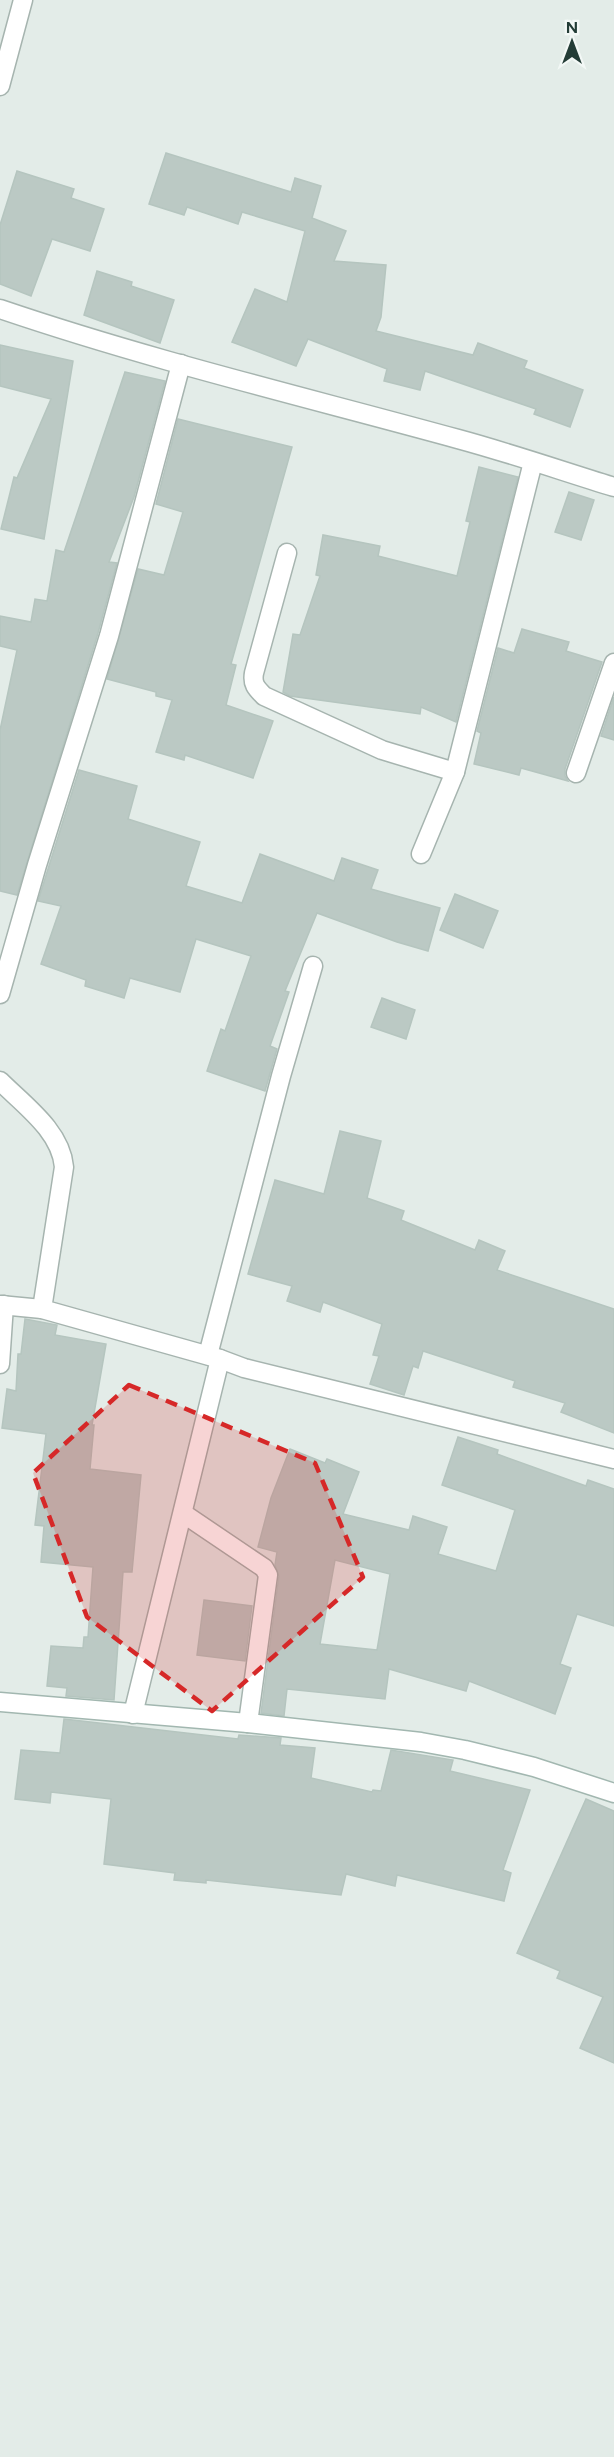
<svg xmlns="http://www.w3.org/2000/svg" width="614" height="2457" font-family="Figtree,sans-serif">
  <style>
    .building { fill: #bbc9c4; stroke: #b5c5bf; stroke-width: 1.5; fill-rule: evenodd }
    .lines { fill: none; stroke-linecap: round; stroke-linejoin: round }
    .street-casing { stroke: #a6b4af; stroke-width: 21 }
    .secondary-casing { stroke: #a2b7b0; stroke-width: 21 }
    .street { stroke: #fff; stroke-width: 18 }
    .secondary { stroke: #fff; stroke-width: 18 }
    .marked { fill: #d62828; fill-opacity: 0.2; stroke: #d62828; stroke-width: 4.5; stroke-dasharray: 12 8; stroke-linejoin: round }
  </style>
  <rect width="100%" height="100%" fill="#e3ece8"/>
  <!-- building -->
  <g class="building">
    <polygon points="166,153 291,192 295,178 321,186 312,218 346,231 334,261 386,265 381,317 376,331 473,355 478,343 527,361 524,368 583,390 570,427 534,414 536,409 425,371 420,390 384,381 387,369 308,339 296,366 232,342 255,289 287,302 305,231 242,212 238,224 187,207 184,215 149,204"/>
    <polygon points="17,171 74,189 71,198 104,209 90,251 52,239 31,296 0,284 0,225"/>
    <polygon points="97,271 132,282 131,286 174,300 160,343 84,315"/>
    <polygon points="0,345 73,361 44,539 1,529 14,477 17,478 51,399 0,386"/>
    <polygon points="125,372 165,381 134,497 109,562 117,563 98,633 17,895 0,891 0,730 17,650 0,646 0,616 31,622 35,599 47,601 56,550 64,552"/>
    <polygon points="178,419 292,447 231,664 236,665 226,705 273,721 253,778 185,755 184,760 156,752 172,700 156,696 156,692 107,679 138,569 164,575 183,512 156,504"/>
    <polygon points="479,467 518,477 456,722 421,707 420,714 290,696 283,692 293,634 300,635 320,576 316,575 323,535 380,546 378,556 457,576 470,522 466,521"/>
    <polygon points="569,492 594,500 581,540 555,532"/>
    <polygon points="522,629 569,642 566,651 602,662 565,769 565,776 568,781 521,768 519,775 474,764 481,733 477,731 498,648 514,653"/>
    <polygon points="614,697 614,740 601,736"/>
    <polygon points="79,770 137,786 128,819 200,842 186,886 242,903 260,854 334,881 342,858 378,870 371,889 440,908 428,951 397,942 317,913 285,991 289,992 270,1046 277,1049 265,1091 207,1071 221,1029 225,1031 251,956 196,939 180,992 130,978 124,998 85,986 86,980 41,964 61,906 38,901"/>
    <polygon points="455,894 498,911 483,948 440,930"/>
    <polygon points="382,998 415,1010 406,1039 371,1027"/>
    <polygon points="340,1131 381,1141 367,1198 404,1211 401,1220 475,1250 479,1240 505,1251 497,1270 614,1309 614,1433 561,1412 565,1403 513,1387 515,1381 423,1351 418,1368 413,1366 404,1395 370,1384 379,1356 373,1355 382,1324 323,1302 320,1312 287,1301 292,1286 248,1274 275,1180 324,1194"/>
    <polygon points="25,1319 57,1325 55,1335 106,1344 92,1425 94,1425 90,1469 141,1475 132,1572 123,1572 114,1700 66,1696 67,1688 47,1686 51,1646 83,1648 84,1637 88,1637 93,1567 41,1562 44,1526 35,1525 46,1434 2,1428 7,1389 16,1391 18,1354 21,1354"/>
    <path d="M458 1437 498 1450 497 1454 586 1486 588 1480 614 1489V1626L577 1614 560 1664 571 1668 555 1714 469 1681 466 1691 389 1669 385 1699 287 1689 284 1716 261 1713 279 1576 275 1565 277 1552 258 1547 271 1498 290 1449 325 1463 327 1459 359 1472 343 1514 409 1530 413 1516 447 1527 438 1554 496 1571 515 1510 442 1485ZM335 1560 390 1574 377 1650 320 1644Z"/>
    <polygon points="204,1600 252,1606 245,1661 197,1655"/>
    <polygon points="64,1719 238,1739 239,1735 281,1738 280,1745 315,1748 311,1778 372,1792 373,1790 381,1791 391,1750 453,1760 450,1771 530,1790 503,1870 511,1873 504,1901 397,1875 395,1886 346,1874 341,1895 206,1880 206,1883 174,1880 175,1873 104,1864 111,1799 51,1792 50,1803 15,1799 21,1750 60,1753"/>
    <polygon points="586,1799 614,1811 614,2063 580,2048 603,1997 557,1978 560,1971 517,1953"/>
  </g>
  <g class="lines">
    <!-- street casing -->
    <g class="street-casing">
      <g id="street">
        <polyline points="0,86 23,0"/>
        <path d="M0 309C150 360 305 397 458 439 510 453 562 471 614 487"/>
        <path d="M287 553 254 673C252 684 256 688 264 696L382 750 455 772"/>
        <polyline points="576,773 614,663"/>
        <polyline points="421,854 455,772 533,462"/>
        <polyline points="0,994 37,865 109,636 181,364"/>
        <path d="M0 1081C24 1105 61 1131 64 1167L42 1309 220 1359 244 1368 614 1459"/>
        <polyline points="0,1305 42,1309"/>
        <polyline points="208,1355 281,1076 313,966"/>
        <polyline points="0,1364 4,1305"/>
        <polyline points="184,1514 264,1568 268,1575 248,1723"/>
        <polyline points="133,1714 220,1359"/>
      </g>
    </g>
    <!-- secondary casing -->
    <g class="secondary-casing">
      <polyline id="secondary" points="0,1702 248,1723 421,1742 465,1750 534,1767 614,1793"/>
    </g>
    <!-- street -->
    <use href="#street" class="street"/>
    <!-- secondary -->
    <use href="#secondary" class="secondary"/>
  </g>
  <!-- marked area -->
  <path class="marked" d="M129 1385 315 1463 363 1577 212 1711 87 1617 33 1473Z"/>
  <!-- north arrow -->
  <g transform="translate(572 42)" stroke="#f3f8f6" stroke-width="4.5" paint-order="stroke">
  <path d="M0-4.5L10 22L0 15L-10 22Z" fill="#233c36"/>
  <text y="-9" font-size="16" font-weight="bold" text-anchor="middle" fill="#233c36">N</text>
  </g>
</svg>
